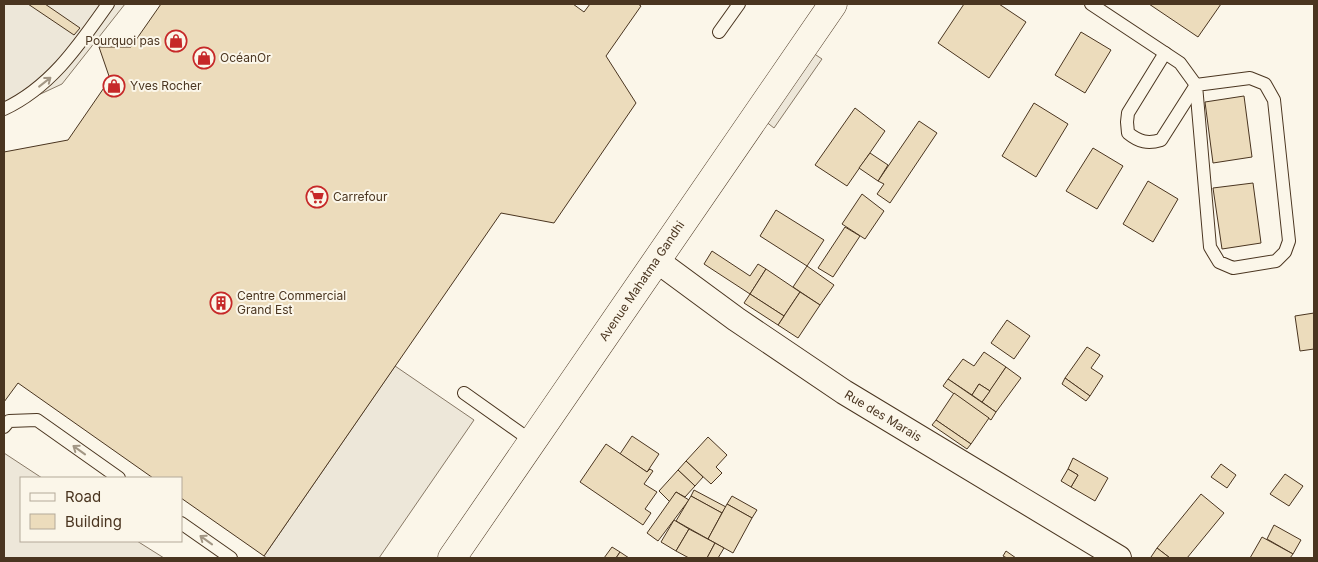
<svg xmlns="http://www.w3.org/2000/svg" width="1318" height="562" font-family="Inter,sans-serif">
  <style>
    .parking { fill: #ede7d9; stroke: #887966 }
    .building { fill: #ecdcbc; stroke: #4a3520 }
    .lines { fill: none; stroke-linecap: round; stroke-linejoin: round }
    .lane-casing { stroke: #4a3520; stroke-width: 14 }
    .street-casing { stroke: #4a3520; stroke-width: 26 }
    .secondary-casing { stroke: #4a3520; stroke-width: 29 }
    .lane { stroke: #fbf6e9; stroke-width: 12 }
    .street { stroke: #fbf6e9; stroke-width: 24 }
    .secondary { stroke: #fbf6e9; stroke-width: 28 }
    .oneway { stroke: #a29684 }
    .labels { text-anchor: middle; stroke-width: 4; stroke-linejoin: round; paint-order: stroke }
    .poi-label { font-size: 12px; fill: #4a3520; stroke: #fbf6e9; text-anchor: start }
    .street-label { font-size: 12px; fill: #4a3520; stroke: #fbf6e9 }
  </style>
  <rect width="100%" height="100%" fill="#fbf6e9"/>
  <!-- parking -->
  <g class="parking">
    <polygon points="4,4 125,4 62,84 4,111"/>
    <polygon points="813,53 822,59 774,128 765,121"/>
    <polygon points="395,366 474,420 379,558 267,558 264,556"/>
    <polygon points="4,453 42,478 21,478 21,541 137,541 164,558 4,558"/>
  </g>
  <!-- building -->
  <g class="building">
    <polygon points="28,4 45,4 80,28 74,35"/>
    <polygon points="161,4 573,4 584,12 590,4 638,4 641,6 606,56 636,103 554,223 501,213 264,556 181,498 181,478 153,478 18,383 4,402 4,152 68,140 110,79 99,47 131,47"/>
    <polygon points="964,4 999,4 1026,22 989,78 938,43"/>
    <polygon points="1149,4 1221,4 1198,37"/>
    <polygon points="1081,32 1111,50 1085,93 1055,75"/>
    <polygon points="1244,96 1252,157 1213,163 1205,102"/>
    <polygon points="1034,103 1068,124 1036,177 1002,156"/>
    <polygon points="855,108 885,131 847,186 815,165"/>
    <polygon points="919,121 937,133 890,203 877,194 884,184 878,181"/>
    <polygon points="1093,148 1123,166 1097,209 1066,191"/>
    <polygon points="870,153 888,165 878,181 859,168"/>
    <polygon points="1148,181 1178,199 1153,242 1123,224"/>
    <polygon points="1253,183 1261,243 1222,249 1213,188"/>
    <polygon points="862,194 884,211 865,239 842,224"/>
    <polygon points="776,210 824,240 807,266 760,236"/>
    <polygon points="845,227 860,236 833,277 818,268"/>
    <polygon points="712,251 750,276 758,264 766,269 750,294 704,264"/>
    <polygon points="807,266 834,285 820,305 793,287"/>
    <polygon points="766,269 800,292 784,316 750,294"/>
    <polygon points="800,292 820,305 798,338 778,325"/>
    <polygon points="750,294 784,316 778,325 744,303"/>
    <polygon points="1314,313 1314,349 1300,351 1295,316"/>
    <polygon points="1007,320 1030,336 1014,359 991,343"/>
    <polygon points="1087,347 1100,355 1091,368 1103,376 1090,396 1065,378"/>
    <polygon points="984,352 1006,367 990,391 979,384 972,395 948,379 963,359 974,366"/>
    <polygon points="1006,367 1021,378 996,412 982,402"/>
    <polygon points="1065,378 1090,396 1086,401 1062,384"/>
    <polygon points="948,379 996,412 991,420 943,386"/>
    <polygon points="979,384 990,391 982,402 972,395"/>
    <polygon points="954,393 989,418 971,444 936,420"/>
    <polygon points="936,420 971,444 967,449 932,425"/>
    <polygon points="632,436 659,454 647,472 620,454"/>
    <polygon points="708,437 727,455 716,467 722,473 711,484 686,461"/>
    <polygon points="606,444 647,472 650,469 653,471 644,484 657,492 645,509 651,513 643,525 580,482"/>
    <polygon points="1073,458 1108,478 1095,501 1071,487 1078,475 1068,469"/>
    <polygon points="686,461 703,477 695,486 678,470"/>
    <polygon points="1221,464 1236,475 1227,488 1211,477"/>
    <polygon points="1068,469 1078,475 1071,487 1061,481"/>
    <polygon points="678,470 695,486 685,497 676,492 670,502 659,491"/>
    <polygon points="1285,474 1303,486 1289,506 1270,494"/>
    <polygon points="694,490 726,507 722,513 691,496"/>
    <polygon points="676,492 689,500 658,541 647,533"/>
    <polygon points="1201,494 1224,513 1187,558 1170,558 1157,548"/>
    <polygon points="691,496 722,513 708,539 676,521"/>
    <polygon points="732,496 757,510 752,518 727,504"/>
    <polygon points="727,504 752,518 733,553 708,539"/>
    <polygon points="674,520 689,529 676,551 661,542"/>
    <polygon points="1274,525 1301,540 1293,554 1267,539"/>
    <polygon points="689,529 715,543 707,558 689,558 676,551"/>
    <polygon points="1262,537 1293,554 1290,558 1250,558"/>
    <polygon points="715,543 724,548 718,558 707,558"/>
    <polygon points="612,547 620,552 616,558 604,558"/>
    <polygon points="1157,548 1170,558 1152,558 1151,557"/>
    <polygon points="1006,551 1016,558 1007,558 1003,556"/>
    <polygon points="620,552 629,558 616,558"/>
  </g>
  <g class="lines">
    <!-- lane casing -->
    <g class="lane-casing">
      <g id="lane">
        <polyline points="1091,4 1180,63 1196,85 1210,247 1219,262 1233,268 1276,261 1285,252 1289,241 1274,100 1265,84 1250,78 1196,85"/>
        <polyline points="719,32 739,4"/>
        <path d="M1165 53 1128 113 1127 122 1128 133C1139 142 1148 144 1161 140L1196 85"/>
        <path d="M4 109C51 87 79 45 108 4"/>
        <polyline points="464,393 533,442"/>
        <polyline points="4,427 9,421 37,420 119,478"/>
        <polyline points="181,523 231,558"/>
      </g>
    </g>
    <!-- street casing -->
    <g class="street-casing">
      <polyline id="street" points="656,260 736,319 844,392 1119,558"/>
    </g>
    <!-- secondary casing -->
    <g class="secondary-casing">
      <polyline id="secondary" points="452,558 833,4"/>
    </g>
    <!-- lane -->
    <use href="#lane" class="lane"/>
    <!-- street -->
    <use href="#street" class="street"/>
    <!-- secondary -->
    <use href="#secondary" class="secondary"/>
  </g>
  <!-- one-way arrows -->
  <defs><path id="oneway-shaft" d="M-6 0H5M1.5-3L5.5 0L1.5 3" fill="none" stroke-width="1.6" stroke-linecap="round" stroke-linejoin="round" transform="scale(1.25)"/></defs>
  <g class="oneway">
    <use href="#oneway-shaft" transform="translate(45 82) rotate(-38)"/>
    <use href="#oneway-shaft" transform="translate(79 450) rotate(-144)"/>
    <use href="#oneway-shaft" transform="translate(206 540) rotate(-144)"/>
  </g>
  <!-- icons -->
  <defs>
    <g id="shop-ring" transform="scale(1.125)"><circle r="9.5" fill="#fbf6e9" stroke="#c62828" stroke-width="1.5"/><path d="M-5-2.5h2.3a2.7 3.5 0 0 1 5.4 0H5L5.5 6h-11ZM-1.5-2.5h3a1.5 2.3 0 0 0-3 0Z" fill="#c62828"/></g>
    <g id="supermarket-ring" transform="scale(1.125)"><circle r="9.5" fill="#fbf6e9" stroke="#c62828" stroke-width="1.5"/><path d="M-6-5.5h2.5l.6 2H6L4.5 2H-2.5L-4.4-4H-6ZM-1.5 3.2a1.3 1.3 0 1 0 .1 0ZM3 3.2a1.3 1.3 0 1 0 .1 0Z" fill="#c62828"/></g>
    <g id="building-ring" transform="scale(1.125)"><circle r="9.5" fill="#fbf6e9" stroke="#c62828" stroke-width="1.5"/><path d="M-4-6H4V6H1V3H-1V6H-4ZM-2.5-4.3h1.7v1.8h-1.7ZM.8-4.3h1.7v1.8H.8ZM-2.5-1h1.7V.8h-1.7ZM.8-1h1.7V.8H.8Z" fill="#c62828"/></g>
  </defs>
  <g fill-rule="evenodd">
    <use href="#shop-ring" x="176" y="41"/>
    <use href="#shop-ring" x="204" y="58"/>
    <use href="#shop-ring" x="114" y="86"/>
    <use href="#supermarket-ring" x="317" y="197"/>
    <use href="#building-ring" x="221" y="303"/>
  </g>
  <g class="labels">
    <!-- poi labels -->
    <g class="poi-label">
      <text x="160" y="45" text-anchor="end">Pourquoi pas</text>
      <text x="220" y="62">OcéanOr</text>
      <text x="130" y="90">Yves Rocher</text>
      <text x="333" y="201">Carrefour</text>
      <text x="237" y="300">Centre Commercial<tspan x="237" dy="14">Grand Est</tspan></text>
    </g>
    <!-- street labels -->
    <g class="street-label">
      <text transform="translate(642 281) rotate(-56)" y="4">Avenue Mahatma Gandhi</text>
      <text transform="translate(883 416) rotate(31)" y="4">Rue des Marais</text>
    </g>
  </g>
  <!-- border -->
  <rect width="1318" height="562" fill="none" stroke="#4a3520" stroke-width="10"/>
  <!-- legend -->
  <rect x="20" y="477" width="162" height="65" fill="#fbf6e9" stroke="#b4a999"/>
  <rect x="30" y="493" width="25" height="8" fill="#fbf6e9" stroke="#b4a999"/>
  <text x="65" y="502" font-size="15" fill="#4a3520">Road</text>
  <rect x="30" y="514" width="25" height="15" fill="#ecdcbc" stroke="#b4a999"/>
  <text x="65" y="527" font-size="15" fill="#4a3520">Building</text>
</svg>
